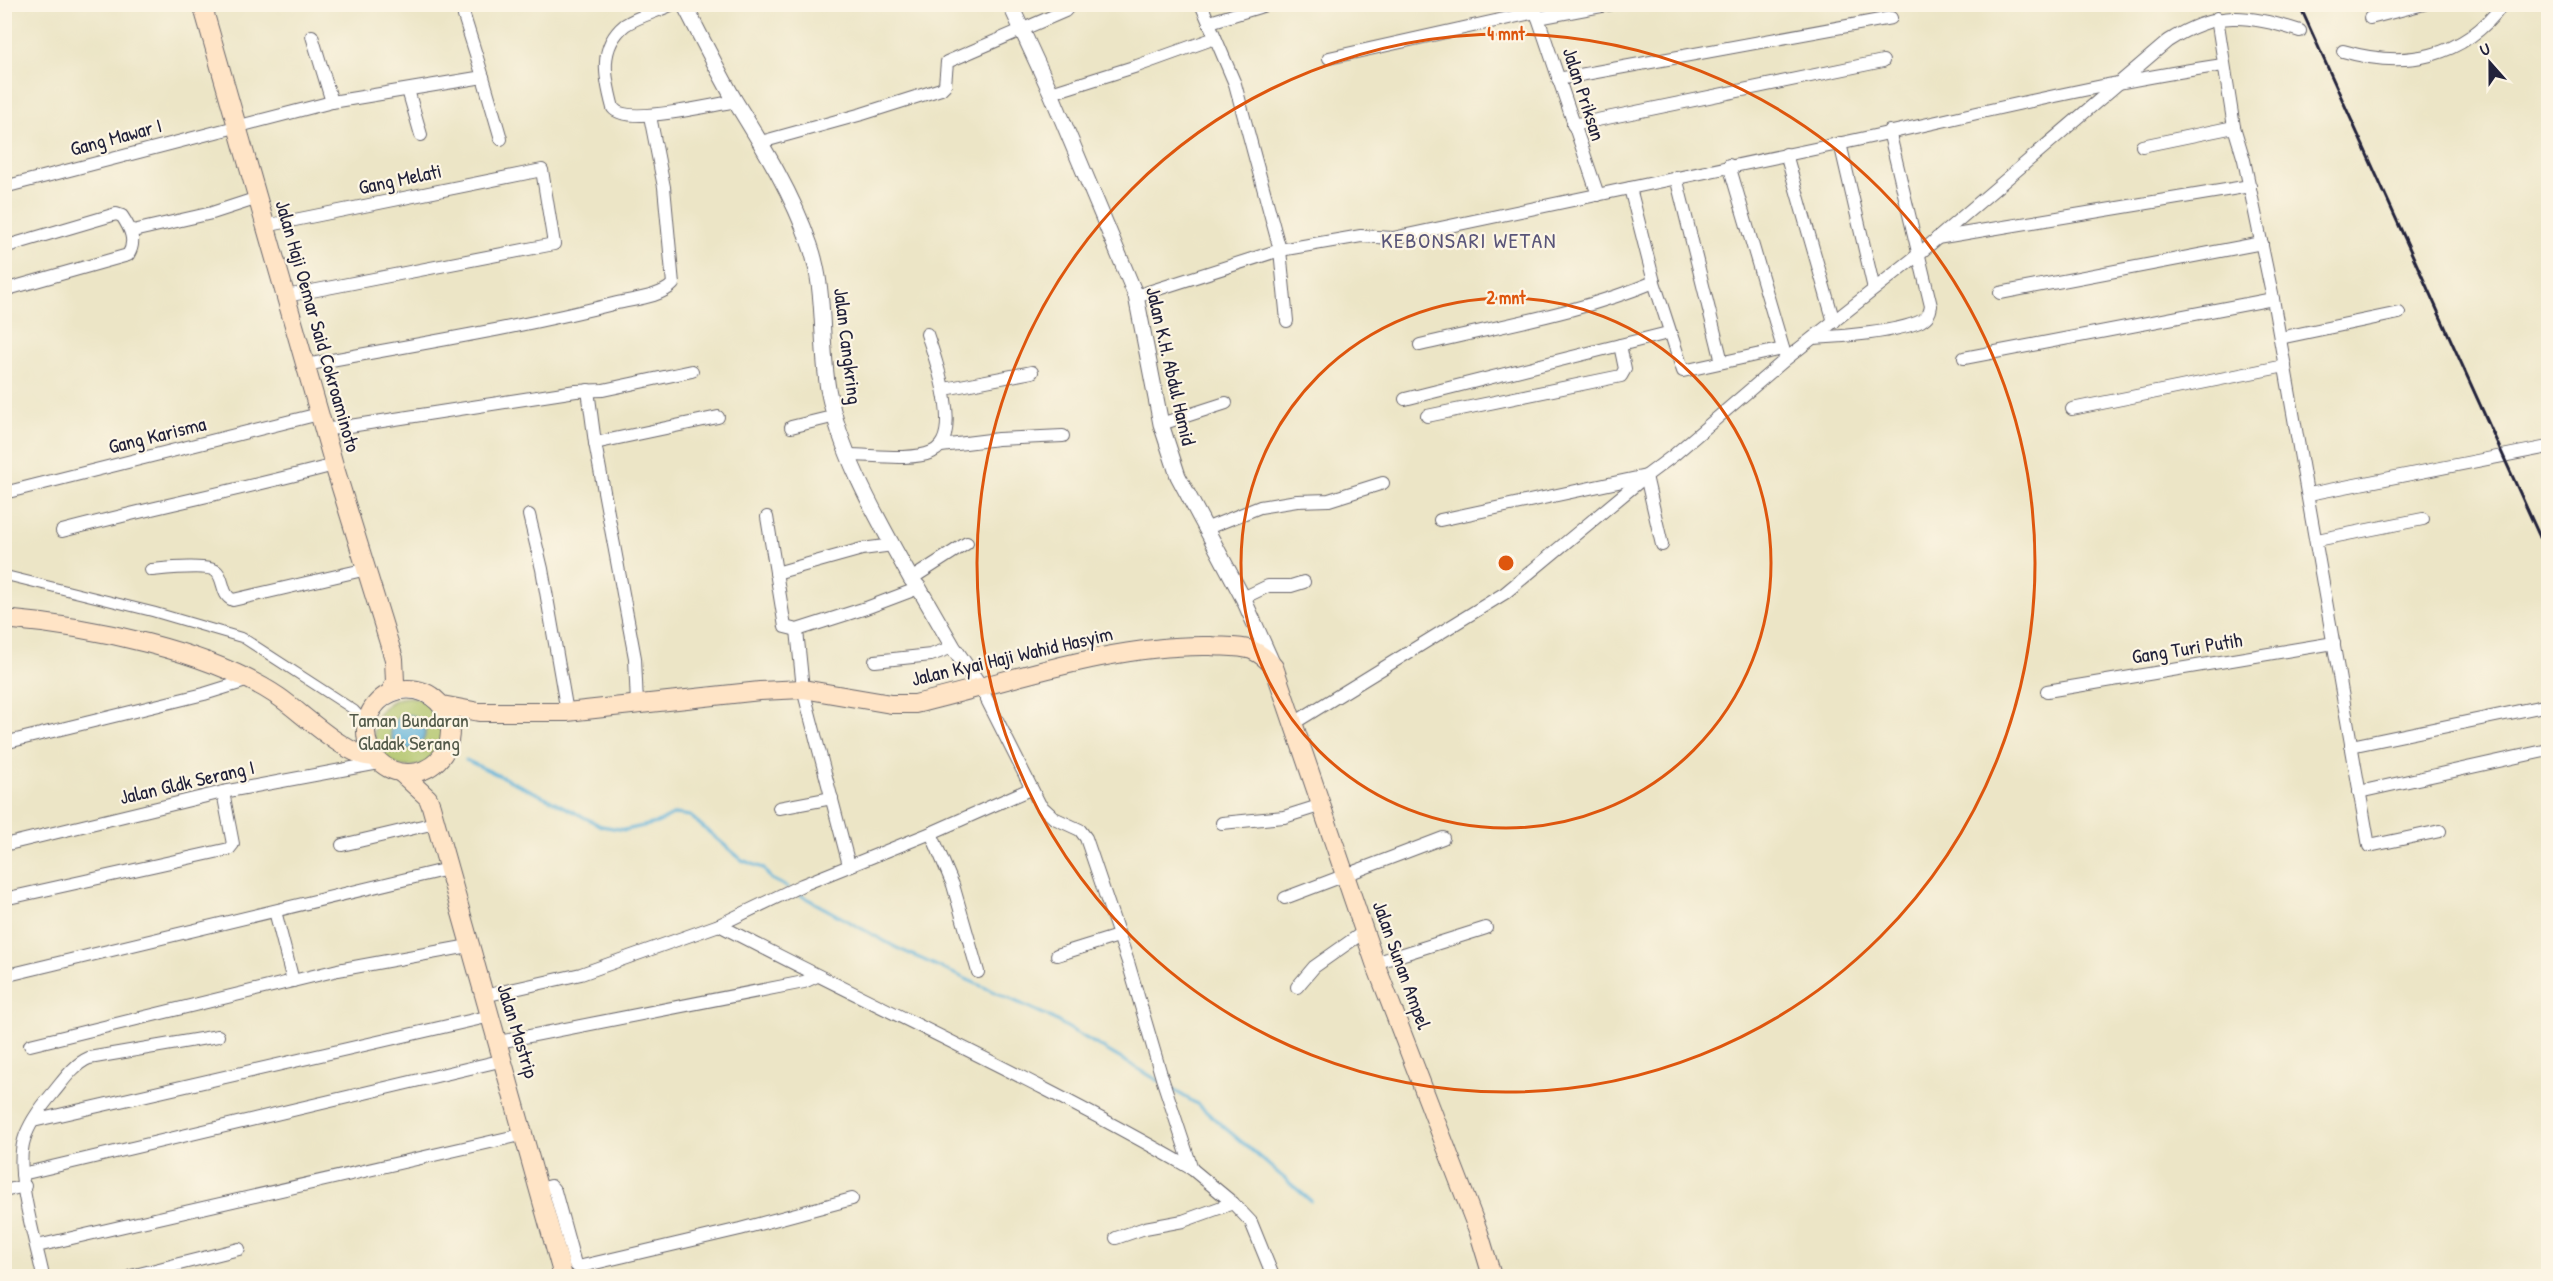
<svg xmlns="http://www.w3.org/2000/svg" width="2553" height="1281" font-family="'Patrick Hand',sans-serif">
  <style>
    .green { fill: #afc367; stroke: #687251; stroke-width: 1.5 }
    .water { fill: #5eb2da; stroke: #406a8a; stroke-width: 1.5 }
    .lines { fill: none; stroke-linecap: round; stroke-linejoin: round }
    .stream { stroke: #5eb2da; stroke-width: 3 }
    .pedestrian-casing { stroke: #69666c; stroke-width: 11 }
    .minor-casing { stroke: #69666c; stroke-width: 14 }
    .tertiary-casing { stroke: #69666c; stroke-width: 17 }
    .secondary-casing { stroke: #69666c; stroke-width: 20 }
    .pedestrian { stroke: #fff; stroke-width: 9 }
    .minor { stroke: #fff; stroke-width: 12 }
    .tertiary { stroke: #fff; stroke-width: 15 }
    .secondary { stroke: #ffe4c6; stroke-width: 18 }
    .rail { stroke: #22223b; stroke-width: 3 }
    .ring { fill: none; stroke: #de560e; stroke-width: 3 }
    .labels { text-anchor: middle; stroke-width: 4.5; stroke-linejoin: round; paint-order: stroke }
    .street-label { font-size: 20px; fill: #22223b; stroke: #fcf5e5 }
    .park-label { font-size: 20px; fill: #535a4a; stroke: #fcf5e5 }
    .quarter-label { font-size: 22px; letter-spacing: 1.5px; fill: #595579; stroke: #fcf5e5 }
    .centre { fill: #de560e; stroke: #fcf5e5; stroke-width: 3 }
    .ring-label { font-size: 18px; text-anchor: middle; font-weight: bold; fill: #de560e; stroke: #fcf5e5; stroke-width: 4.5; stroke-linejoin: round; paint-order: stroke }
  </style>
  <rect width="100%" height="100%" fill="#fcf5e5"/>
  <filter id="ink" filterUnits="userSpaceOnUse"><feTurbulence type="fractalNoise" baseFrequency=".0167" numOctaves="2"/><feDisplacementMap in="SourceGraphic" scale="12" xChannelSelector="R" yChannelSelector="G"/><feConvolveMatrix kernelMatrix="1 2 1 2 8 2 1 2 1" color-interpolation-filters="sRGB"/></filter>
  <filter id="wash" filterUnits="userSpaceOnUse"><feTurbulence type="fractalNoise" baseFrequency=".008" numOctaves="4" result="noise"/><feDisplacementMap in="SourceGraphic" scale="24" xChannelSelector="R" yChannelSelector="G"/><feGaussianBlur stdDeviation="1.35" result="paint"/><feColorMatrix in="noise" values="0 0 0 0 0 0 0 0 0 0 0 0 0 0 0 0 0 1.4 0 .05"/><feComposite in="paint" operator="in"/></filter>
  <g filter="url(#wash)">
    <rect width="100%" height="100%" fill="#ece5c6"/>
    <!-- green -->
    <circle class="green" cx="409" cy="732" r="35"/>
    <!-- water -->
    <circle class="water" cx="408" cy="732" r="17"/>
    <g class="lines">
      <!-- stream -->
      <g class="stream">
        <polyline points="466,760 549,799 601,826 625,830 657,823 675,814 690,816 742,860 763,868 771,879 787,887"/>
        <polyline points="795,892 897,948 1048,1016 1159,1081"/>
        <polyline points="1170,1088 1197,1104 1311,1201"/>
      </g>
    </g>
  </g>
  <g filter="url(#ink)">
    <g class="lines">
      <!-- pedestrian casing -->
      <g class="pedestrian-casing">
        <g id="pedestrian">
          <polyline points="4,575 154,612 243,638 354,710 366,723"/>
          <circle cx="408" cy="732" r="38"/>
        </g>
      </g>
      <!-- minor casing -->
      <g class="minor-casing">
        <g id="minor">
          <path d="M673 4C659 11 638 16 625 25 598 47 605 78 613 108 626 126 713 105 736 101"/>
          <polyline points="1201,4 1235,84 1280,250 1287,321"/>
          <polyline points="1534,6 1598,195"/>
          <polyline points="1538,18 1612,4"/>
          <polyline points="2217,18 2234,127 2244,160 2273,299 2369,846 2440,831"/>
          <polyline points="2370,18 2424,4"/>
          <polyline points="1210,22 1269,4"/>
          <polyline points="312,36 332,102"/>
          <path d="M2343 51C2404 69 2463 59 2503 4"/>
          <polyline points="1329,58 1536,12"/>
          <polyline points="483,77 501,139"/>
          <polyline points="1558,79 1891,18"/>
          <polyline points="408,90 421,135"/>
          <polyline points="1051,93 1137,66 1215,38"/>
          <polyline points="1573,125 1883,61"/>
          <polyline points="761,142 862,114 941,89 945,85 947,62 1065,11 1071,4"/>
          <polyline points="1840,143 1874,289"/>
          <polyline points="2142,146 2234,127"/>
          <polyline points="1786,154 1834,322"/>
          <polyline points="1729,165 1785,355"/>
          <polyline points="1676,177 1722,362"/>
          <polyline points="4,187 332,102 483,77 464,16"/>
          <polyline points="1630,188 1654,282 1683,371 1783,349"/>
          <polyline points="265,226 542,170 554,244 286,296"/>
          <polyline points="133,231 212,213 258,198"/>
          <polyline points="1937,238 2250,186"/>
          <path d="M4 247 116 214 122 216C130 228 137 241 128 255L4 290"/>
          <polyline points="2000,293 2262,243"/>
          <path d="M1136 296 1280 250 1361 236 1393 238C1535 209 1677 177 1819 148 1953 120 2086 85 2223 65"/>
          <path d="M1813 338C1840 337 1898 332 1921 321 1928 317 1930 313 1931 306L1889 131"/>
          <polyline points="2280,338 2399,313"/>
          <path d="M1420 345C1498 326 1580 313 1654 282"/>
          <polyline points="1964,358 2273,299"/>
          <path d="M305 365C409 345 515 329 617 303 634 299 661 297 673 284L664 187 650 116"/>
          <polyline points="945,389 1032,372"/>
          <polyline points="588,390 595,443 635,658 637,705"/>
          <polyline points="1405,399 1668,333"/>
          <polyline points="2072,409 2285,366"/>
          <polyline points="1427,416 1621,376 1625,369 1620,345"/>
          <polyline points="1161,424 1226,403"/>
          <polyline points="791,427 836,416"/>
          <polyline points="324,430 576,391 603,390 692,371"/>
          <polyline points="595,443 718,417"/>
          <polyline points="941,446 998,439 1063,436"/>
          <path d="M849 455C872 455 912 461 932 452 964 438 935 357 927 334"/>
          <polyline points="4,493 319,414"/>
          <polyline points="2309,494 2548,447"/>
          <polyline points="529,515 542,569 567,712"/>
          <polyline points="767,517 785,627 797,630"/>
          <polyline points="1440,520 1646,476 1662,545"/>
          <polyline points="1205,529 1260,507 1297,501 1329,500 1383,483"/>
          <path d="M62 531C153 507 244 489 334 465"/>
          <polyline points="2317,540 2423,519"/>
          <path d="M151 570C163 569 210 564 217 572 225 581 221 595 233 600L367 569"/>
          <polyline points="776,573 862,549 893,545"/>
          <polyline points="911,579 967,543"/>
          <polyline points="1243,598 1268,586 1291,586 1304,582"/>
          <polyline points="875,661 931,655 953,647"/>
          <polyline points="981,688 1040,805 1054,818 1080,830 1086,838 1128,962 1162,1078 1192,1169 1233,1203 1251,1222 1273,1276"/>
          <polyline points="2047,691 2334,643"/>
          <path d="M1294 723 1505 593 1646 476 1674 455 1786 359 1919 254 2168 41C2216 10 2248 14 2300 31"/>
          <polyline points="4,743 204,694 249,680"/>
          <polyline points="2351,746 2548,705"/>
          <polyline points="2359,792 2548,750"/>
          <polyline points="779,808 832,798"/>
          <polyline points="1222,823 1284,817 1322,805"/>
          <polyline points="931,833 953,885 978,972"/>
          <polyline points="4,845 223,792 379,763"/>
          <polyline points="342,845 435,823"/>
          <polyline points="849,865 803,689 797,630 866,608 919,588"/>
          <polyline points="1285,898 1443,838"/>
          <polyline points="4,899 229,849 233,844 223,792"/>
          <polyline points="275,911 293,981"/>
          <path d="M719 925C876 1007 1038 1080 1192 1169"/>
          <polyline points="1057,955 1118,936"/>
          <polyline points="1375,963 1486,928"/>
          <polyline points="4,976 448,869"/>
          <polyline points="1297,987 1314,967 1365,931"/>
          <polyline points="484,996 581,974 719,925 802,885 931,833 1030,789"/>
          <polyline points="499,1042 804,982 817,976"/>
          <polyline points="30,1045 338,970 469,946"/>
          <polyline points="33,1121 491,1016"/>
          <polyline points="22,1174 504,1060"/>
          <polyline points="539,1189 551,1186 555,1191 575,1264 578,1267 740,1229 852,1199"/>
          <polyline points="4,1191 25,1186"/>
          <polyline points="1116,1238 1145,1228 1183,1221 1233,1203"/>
          <polyline points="37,1246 525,1134"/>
          <path d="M43 1276C36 1242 14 1173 24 1140 29 1123 41 1107 53 1093 64 1080 73 1065 89 1058L218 1036"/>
          <polyline points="131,1276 239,1249"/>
        </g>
      </g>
      <!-- tertiary casing -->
      <g class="tertiary-casing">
        <g id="tertiary">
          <path d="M684 4C701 37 717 69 735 101 764 148 792 193 810 245 826 290 820 341 828 389 841 457 878 519 911 579L919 588 953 647 981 688"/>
          <polyline points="1010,4 1051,93 1136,296 1161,424 1178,476 1243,598 1274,667"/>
        </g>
      </g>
      <!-- secondary casing -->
      <g class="secondary-casing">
        <g id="secondary">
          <polyline points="202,4 334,465 394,659 395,682 390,693"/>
          <path d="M4 619C88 626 209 650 279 697 301 712 348 758 374 757"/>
          <circle cx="408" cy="731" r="42"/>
          <path d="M442 705 479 712H567L760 691 803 689 891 704H915C1012 681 1111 644 1211 646 1225 647 1240 646 1252 650 1261 654 1268 660 1274 667L1375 963 1479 1233 1492 1276"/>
          <polyline points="402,774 428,798 431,806 563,1276"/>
        </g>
      </g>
      <!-- pedestrian -->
      <use href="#pedestrian" class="pedestrian"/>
      <!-- minor -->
      <use href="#minor" class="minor"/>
      <!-- tertiary -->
      <use href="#tertiary" class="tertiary"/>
      <!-- secondary -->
      <use href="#secondary" class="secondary"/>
      <!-- rail -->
      <polyline class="rail" points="2299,4 2548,555"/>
    </g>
  </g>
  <!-- distance rings -->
  <g class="ring">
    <circle cx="1506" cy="563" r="265"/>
    <circle cx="1506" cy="563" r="529"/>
  </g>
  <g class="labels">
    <!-- street labels -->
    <g class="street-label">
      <text transform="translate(1584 94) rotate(72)" y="7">Jalan Priksan</text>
      <text transform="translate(116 137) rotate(-15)" y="7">Gang Mawar I</text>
      <text transform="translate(400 179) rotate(-12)" y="7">Gang Melati</text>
      <text transform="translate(318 326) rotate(74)" y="7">Jalan Haji Oemar Said Cokroaminoto</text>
      <text transform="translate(848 346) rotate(83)" y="7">Jalan Cangkring</text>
      <text transform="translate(1171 366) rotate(77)" y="7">Jalan K.H. Abdul Hamid</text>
      <text transform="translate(157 435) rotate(-14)" y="7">Gang Karisma</text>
      <text transform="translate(2187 648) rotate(-9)" y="7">Gang Turi Putih</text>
      <text transform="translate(1012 656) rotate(-13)" y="7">Jalan Kyai Haji Wahid Hasyim</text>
      <text transform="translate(187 782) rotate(-13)" y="7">Jalan Gldk Serang I</text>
      <text transform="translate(1402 965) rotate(70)" y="7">Jalan Sunan Ampel</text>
      <text transform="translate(518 1031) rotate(73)" y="7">Jalan Mastrip</text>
    </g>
    <!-- park labels -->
    <g class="park-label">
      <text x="409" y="727">Taman Bundaran<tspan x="409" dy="23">Gladak Serang</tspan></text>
    </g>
    <!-- quarter labels -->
    <g class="quarter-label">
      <text x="1469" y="248">KEBONSARI WETAN</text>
    </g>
  </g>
  <circle cx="1506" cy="563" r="9" class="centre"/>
  <g class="ring-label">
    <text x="1506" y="40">4 mnt</text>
    <text x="1506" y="304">2 mnt</text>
  </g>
  <!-- margin -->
  <rect width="2553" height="1281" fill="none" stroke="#fcf5e5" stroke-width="24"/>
  <!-- north arrow -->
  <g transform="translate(2490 63) rotate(339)" stroke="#fcf5e5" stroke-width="4.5" paint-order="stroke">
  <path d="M0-4.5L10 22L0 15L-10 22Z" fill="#22223b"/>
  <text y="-9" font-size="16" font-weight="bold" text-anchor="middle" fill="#22223b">U</text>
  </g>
</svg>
